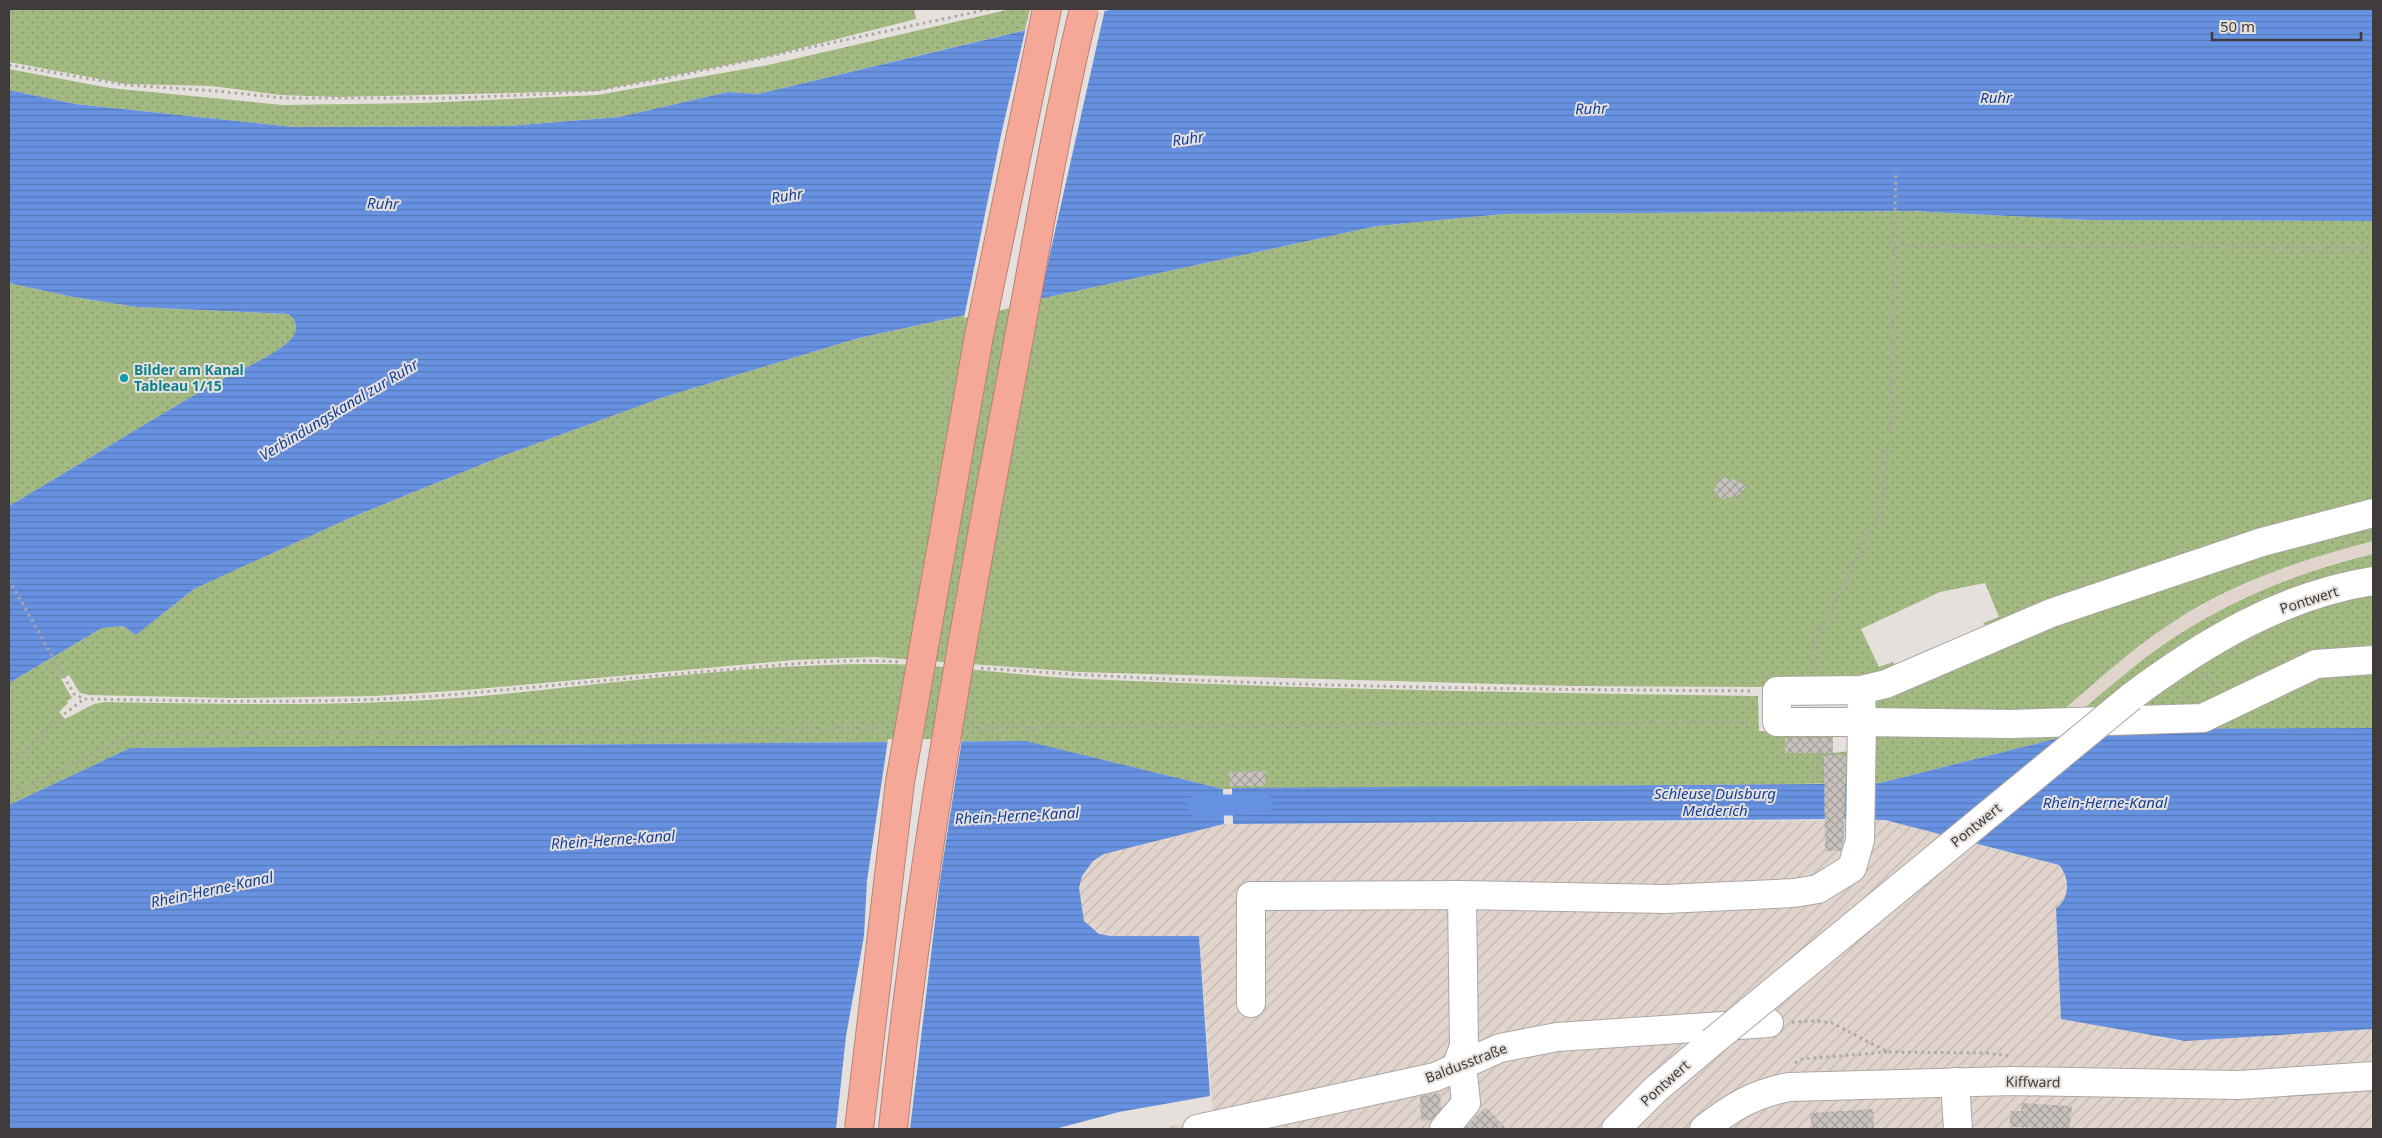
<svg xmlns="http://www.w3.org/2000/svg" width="2382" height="1138" font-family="'Noto Sans',sans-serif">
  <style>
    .built { fill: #e1d4cd }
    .industrial { fill: url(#industrial-furrows) }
    .grass { fill: url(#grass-dots) }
    .water { fill: url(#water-rules) }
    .pier { fill: #e6e0dd }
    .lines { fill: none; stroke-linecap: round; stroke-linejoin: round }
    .canal { stroke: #6792e2; stroke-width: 21 }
    .building { fill: url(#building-cross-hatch) }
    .minor-casing { stroke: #aca6a3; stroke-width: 30 }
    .highway-casing { stroke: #b58277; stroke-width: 30 }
    .path { stroke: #aca7a5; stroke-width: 3; stroke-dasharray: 2.5 4; stroke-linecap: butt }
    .minor { stroke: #fff; stroke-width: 28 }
    .highway { stroke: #f5a897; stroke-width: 28 }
    .minor-bridge-casing { stroke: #aca6a3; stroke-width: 30; stroke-linecap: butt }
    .highway-bridge-casing { stroke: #b58277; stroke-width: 30; stroke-linecap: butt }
    .minor-bridge { stroke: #fff; stroke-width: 28 }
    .highway-bridge { stroke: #f5a897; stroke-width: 28 }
    .culture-dot { fill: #0f9aa8; stroke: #e6e0dd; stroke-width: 2 }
    .labels { text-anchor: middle; stroke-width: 4; stroke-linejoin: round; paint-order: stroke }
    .culture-label { font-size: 14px; font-weight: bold; fill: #0d838f; stroke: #e6e0dd; text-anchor: start }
    .street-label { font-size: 14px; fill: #3f3c3b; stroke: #e6e0dd }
    .water-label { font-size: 15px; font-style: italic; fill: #12419d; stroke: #e6e0dd }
  </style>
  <defs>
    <pattern id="industrial-furrows" width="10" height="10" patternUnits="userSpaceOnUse" patternTransform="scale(1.25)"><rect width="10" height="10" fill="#e1d4cd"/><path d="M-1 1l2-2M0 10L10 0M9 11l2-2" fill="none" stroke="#c2b7b1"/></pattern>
    <pattern id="grass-dots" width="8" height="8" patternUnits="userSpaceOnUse" patternTransform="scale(1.25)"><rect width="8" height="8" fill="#a2b982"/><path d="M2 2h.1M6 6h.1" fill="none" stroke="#85986c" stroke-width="1.8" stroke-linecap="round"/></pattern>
    <pattern id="water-rules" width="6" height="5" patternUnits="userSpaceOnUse" patternTransform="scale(1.25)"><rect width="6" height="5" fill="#6792e2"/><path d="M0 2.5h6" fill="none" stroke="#5678b8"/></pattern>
    <pattern id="building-cross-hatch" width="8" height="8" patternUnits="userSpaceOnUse" patternTransform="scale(1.25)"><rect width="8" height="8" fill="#c8c2bf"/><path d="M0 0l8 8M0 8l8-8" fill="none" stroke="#a49f9c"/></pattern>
  </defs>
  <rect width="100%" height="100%" fill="#e6e0dd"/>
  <!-- built -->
  <polygon class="built" points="2373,541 2373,554 2336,562 2127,672 2076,716 2060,713 2118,663 2170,623 2225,593 2272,572 2330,552"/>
  <!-- industrial -->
  <polygon class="industrial" points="1885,820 2059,865 2064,870 2067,894 2060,906 2159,1038 2185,1041 2373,1029 2373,1129 1157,1129 1213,1118 1199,936 1105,936 1089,927 1084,921 1081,913 1079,888 1082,876 1093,861 1104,854 1224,824"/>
  <!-- grass -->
  <g class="grass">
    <polygon points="9,9 914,9 916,19 766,57 597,91 338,97 280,95 211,86 126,84 9,62"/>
    <polygon points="1011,9 1030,9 1025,30 758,94 728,92 619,117 508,126 294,127 75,104 9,90 9,69 110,88 283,105 421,103 597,95 768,65"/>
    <path d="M1910 211 2088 220 2373 221V507L1986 626 1983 623 1999 617 1985 583 1940 592 1861 629 1879 667 1893 662 1896 671 1831 686 1757 687 1572 686 1079 672 875 657 794 660 466 690 375 696 233 698 89 695 80 693 69 675 61 679 72 698 67 701 68 703 59 712 65 719 94 704 105 702C226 704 349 707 470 697 605 685 741 664 877 664 946 664 1015 676 1084 679 1309 689 1533 693 1758 696L1759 731 1833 735V753L1850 751 1874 713 1875 699 1983 647 2373 518V541C2303 559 2231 583 2170 624 2130 650 2096 682 2060 713L2076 715C2110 687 2143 657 2181 633 2240 596 2305 570 2373 554V573L2213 630 2136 711C2201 656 2288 608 2373 595V728L2094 729 1880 783 1223 789 1025 741 130 748 9 805V683L102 628 123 626 136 635 194 589 210 581 350 518 505 455 664 397 859 338 1377 226 1504 214Z"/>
    <path d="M9 283 73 297 137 307 288 314C299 321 298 333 288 342 270 358 231 374 208 387 141 426 75 467 9 506Z"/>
  </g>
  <!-- water -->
  <g class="water">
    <path d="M1114 9H2373V221L2088 220 1910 211 1504 214 1377 226 859 338 664 397 505 455 350 518 246 565 194 589 136 635 123 626 102 628 9 683V506C75 467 141 426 208 387 231 374 270 358 288 342 298 333 299 321 288 314L137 307 73 297 9 283V90L75 104 294 127 508 126 619 117 728 92 758 94Z"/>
    <path d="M2373 728V1029L2185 1041 2061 1019 2056 908C2070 899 2070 877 2059 865L1885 820 1841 819 1842 784 1880 783 2094 729Z"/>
    <polygon points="1026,741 1223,789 1224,824 1104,854 1093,861 1082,876 1079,888 1084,921 1099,934 1111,936 1199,936 1210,1096 1119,1112 1055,1129 9,1129 9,805 130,748"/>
    <polygon points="1831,784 1831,819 1233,824 1232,788"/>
  </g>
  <!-- pier -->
  <g class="pier">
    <polygon points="1105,9 1039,302 964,318 1001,135 1026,27"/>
    <polygon points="888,739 962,739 940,880 910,1129 836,1129 846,1036 864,936 867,881"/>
  </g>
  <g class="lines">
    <!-- canal -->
    <polyline class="canal" points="1197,806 1262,804"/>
  </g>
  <!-- building -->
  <g class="building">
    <polygon points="1725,478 1735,480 1747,486 1737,496 1721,499 1714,490 1719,480"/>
    <rect x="1785" y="738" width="48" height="15"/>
    <polygon points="1824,755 1846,755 1844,838 1841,851 1825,851"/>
    <polygon points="1265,771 1265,786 1230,786 1229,772"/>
    <polygon points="1440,1093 1441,1109 1431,1120 1421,1121 1420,1096"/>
    <polygon points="2021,1103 2072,1106 2070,1129 2010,1127 2010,1111 2021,1111"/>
    <polygon points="1486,1107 1507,1129 1464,1129 1474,1118"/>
    <polygon points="1873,1109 1874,1129 1812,1129 1810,1113"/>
  </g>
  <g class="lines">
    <!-- minor casing -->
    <g class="minor-casing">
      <g id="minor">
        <polyline points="1861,690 1862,722 1777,722 1777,691 1861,690 1886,684 2051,613 2262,542 2373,513"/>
        <path d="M2131 697C2203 643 2283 595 2373 581"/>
        <polyline points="1251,1003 1251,896 1462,895 1665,899 1794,893 1818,889 1852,868 1860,840 1862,722 2012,724 2203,718 2316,664 2373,660"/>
        <polyline points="1456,1068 1464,1046 1462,895"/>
        <polyline points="1955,1082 1958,1129"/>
        <polyline points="1197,1129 1435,1077 1500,1048 1557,1037 1769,1023"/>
        <polyline points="1444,1129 1466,1103 1462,1065"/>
        <polyline points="1616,1129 1656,1089 1712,1042"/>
        <path d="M1704 1129C1732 1107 1753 1094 1789 1087L2012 1081 2239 1085 2373 1076"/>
      </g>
    </g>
    <!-- highway casing -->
    <g class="highway-casing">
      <polyline id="highway" points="979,336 1047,9"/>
    </g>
    <!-- path -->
    <g class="path">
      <polyline points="9,65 127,85 216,91 284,98 454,98 545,94 599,90 667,78 990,9"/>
      <polyline points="1894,246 2373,248"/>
      <path d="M9 580 74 694 84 699C213 701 342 705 470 693 559 685 647 676 736 669 790 664 845 658 900 662"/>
      <path d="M981 668C1238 687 1496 689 1754 691"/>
      <polyline points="1811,668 1812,649 1884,502 1889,426 1896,171"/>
      <polyline points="2206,673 2214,687"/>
      <polyline points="972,728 1753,722"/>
      <polyline points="9,758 30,748 62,716 84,699"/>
      <polyline points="1812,778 1819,770 1820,754 1838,754"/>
      <polyline points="9,797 110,745 136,734 886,728"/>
      <polyline points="1792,1022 1816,1021 1832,1023 1888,1052 1986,1053 2009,1056"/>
      <polyline points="1795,1063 1802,1059 1888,1052"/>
    </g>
    <!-- minor -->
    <use href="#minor" class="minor"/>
    <!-- highway -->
    <use href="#highway" class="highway"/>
    <!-- minor-bridge casing -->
    <g class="minor-bridge-casing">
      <polyline id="minor-bridge" points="1712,1042 2131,697"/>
    </g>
    <!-- highway-bridge casing -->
    <g class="highway-bridge-casing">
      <g id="highway-bridge">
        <polyline points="859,1129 900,782 979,336"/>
        <path d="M893 1129C918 884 962 637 1008 396 1033 267 1053 136 1084 9"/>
      </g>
    </g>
    <!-- minor-bridge -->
    <use href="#minor-bridge" class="minor-bridge"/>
    <!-- highway-bridge -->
    <use href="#highway-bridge" class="highway-bridge"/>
  </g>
  <!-- markers -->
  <circle class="culture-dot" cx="124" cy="378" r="5"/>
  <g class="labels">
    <!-- culture labels -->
    <g class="culture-label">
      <text x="134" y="375">Bilder am Kanal<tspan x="134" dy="16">Tableau 1/15</tspan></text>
    </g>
    <!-- street labels -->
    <g class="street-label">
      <text transform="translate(2309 600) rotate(-18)" y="5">Pontwert</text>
      <text transform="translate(1976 825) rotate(-39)" y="5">Pontwert</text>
      <text transform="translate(1466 1063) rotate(-21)" y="5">Baldusstraße</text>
      <text transform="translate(2033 1082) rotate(1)" y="5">Kiffward</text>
      <text transform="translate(1665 1083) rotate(-42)" y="5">Pontwert</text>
    </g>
    <!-- water labels -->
    <g class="water-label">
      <text x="1996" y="103">Ruhr</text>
      <text transform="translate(1591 109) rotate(-2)" y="5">Ruhr</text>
      <text transform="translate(1188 139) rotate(-8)" y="5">Ruhr</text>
      <text transform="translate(787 196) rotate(-8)" y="5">Ruhr</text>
      <text transform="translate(383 204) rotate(2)" y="5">Ruhr</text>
      <text transform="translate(339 410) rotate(-31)" y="5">Verbindungskanal zur Ruhr</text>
      <text x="1715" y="799">Schleuse Duisburg<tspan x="1715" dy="17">Meiderich</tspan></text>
      <text x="2105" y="808">Rhein-Herne-Kanal</text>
      <text transform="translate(1017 816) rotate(-3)" y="5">Rhein-Herne-Kanal</text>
      <text transform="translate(613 840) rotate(-4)" y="5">Rhein-Herne-Kanal</text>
      <text transform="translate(212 890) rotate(-12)" y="5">Rhein-Herne-Kanal</text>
    </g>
  </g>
  <!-- border -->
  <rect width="2382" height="1138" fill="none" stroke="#3f3c3b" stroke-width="20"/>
  <!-- scale -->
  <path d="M2212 32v8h149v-8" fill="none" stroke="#3f3c3b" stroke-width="2.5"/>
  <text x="2220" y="32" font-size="15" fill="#3f3c3b" stroke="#e6e0dd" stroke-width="4" paint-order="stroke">50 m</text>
</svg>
